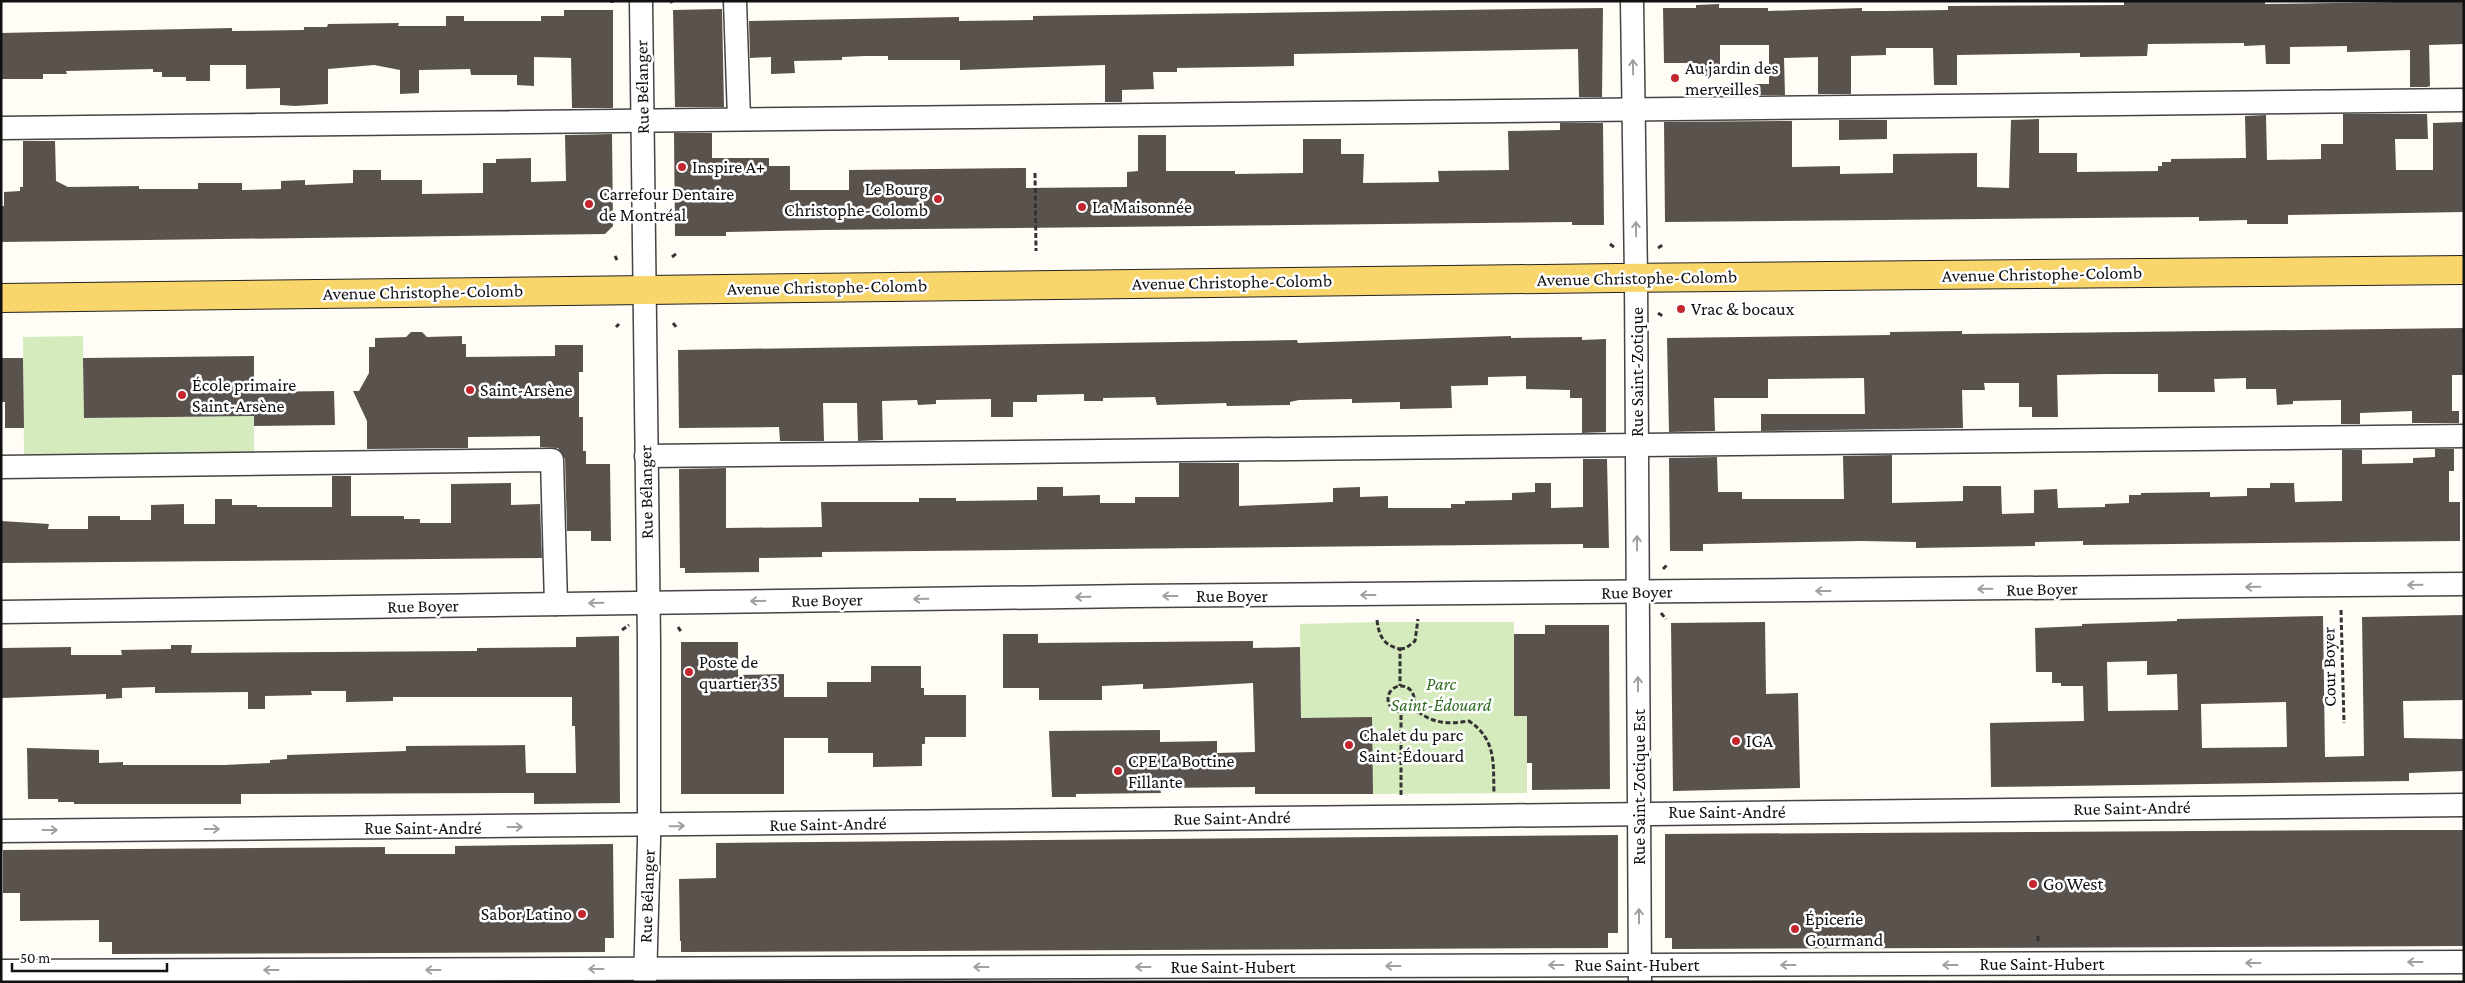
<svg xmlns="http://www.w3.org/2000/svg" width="2465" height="983" font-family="'Crimson Pro',serif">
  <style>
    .green { fill: #d5ebbd }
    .building { fill: #5a524d; fill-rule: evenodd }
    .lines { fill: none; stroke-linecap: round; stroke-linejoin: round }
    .minor-casing { stroke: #444; stroke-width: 25 }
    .major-casing { stroke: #222; stroke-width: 30 }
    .path { stroke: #333; stroke-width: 3; stroke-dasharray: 5 2.5; stroke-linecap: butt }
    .minor { stroke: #fff; stroke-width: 22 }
    .major { stroke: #f9d66b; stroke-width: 28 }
    .oneway { stroke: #a0a0a0 }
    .poi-dot { fill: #c4262e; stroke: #fff; stroke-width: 2 }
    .labels { text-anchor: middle; stroke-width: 5; stroke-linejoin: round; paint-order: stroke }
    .poi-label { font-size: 18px; fill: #111; stroke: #fff; text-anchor: start }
    .street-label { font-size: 18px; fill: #111; stroke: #fff }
    .park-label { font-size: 18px; font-style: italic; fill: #2f6b1f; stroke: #fff }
  </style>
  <rect width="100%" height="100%" fill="#fffdf5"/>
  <!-- green -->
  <g class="green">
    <polygon points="83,336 84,418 254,416 254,454 24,457 23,337"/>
    <polygon points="1377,622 1514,622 1514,716 1527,716 1527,793 1373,794 1301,718 1300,624"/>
  </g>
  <!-- building -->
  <g class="building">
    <polygon points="2124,1 2243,1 2265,2 2265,4 2464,1 2464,44 2429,45 2430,86 2427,87 2410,87 2410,50 2347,52 2347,46 2290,47 2290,64 2266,64 2265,45 2244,46 2244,43 2148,44 2147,56 2080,57 2080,53 1957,55 1957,85 1934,85 1933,48 1886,48 1886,55 1851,56 1851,94 1818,94 1818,57 1784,58 1785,95 1755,95 1755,84 1769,84 1769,45 1720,45 1720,76 1697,76 1697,63 1664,63 1663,8 1696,8 1696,5 1719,4 1719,8 1768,8 1768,11 1862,8 1862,11 1886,11 1948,10 1948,6 2124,5"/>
    <polygon points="1603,8 1602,97 1579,97 1578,49 1294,54 1294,66 1177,68 1177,72 1153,72 1154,89 1122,90 1122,102 1105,102 1105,65 960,70 960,60 888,60 888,56 865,56 842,57 842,60 794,61 795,73 771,74 771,57 750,58 749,21 959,17 959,21 1033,20 1033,16"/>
    <polygon points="722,9 724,107 675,107 673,10"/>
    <polygon points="564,10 613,10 613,108 572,108 571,58 534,57 534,86 517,85 517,75 471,75 470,69 419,70 419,93 400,94 400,70 374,65 328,69 328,104 295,106 280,105 280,88 246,89 246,65 210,65 210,81 186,81 186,77 162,77 162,72 153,72 153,69 66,71 67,74 43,74 43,79 1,79 1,33 232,28 232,31 304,30 304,27 327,27 328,24 399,23 398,26 446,26 446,16 464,16 464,21 541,21 541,16 564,16"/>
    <polygon points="2343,114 2427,114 2428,139 2395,139 2396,170 2433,170 2433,123 2464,122 2464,212 2288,215 2288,224 2247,224 2247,220 2199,221 2199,217 1665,222 1664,122 1792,121 1792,167 1840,166 1840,174 1893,173 1893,154 1977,153 1977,187 2009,188 2011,120 2039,119 2039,153 2077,153 2077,172 2158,171 2158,166 2162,166 2162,162 2171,162 2171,159 2246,158 2245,116 2266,115 2267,160 2321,159 2321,144 2343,144"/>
    <polygon points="1839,120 1887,120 1887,139 1839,140"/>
    <polygon points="1560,123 1603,123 1604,225 1572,225 1572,222 821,230 726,232 726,236 675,236 674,133 712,133 712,158 769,158 769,166 790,166 790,190 849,190 849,170 1026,168 1026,188 1127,187 1127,172 1138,171 1138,135 1166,135 1166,171 1235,171 1235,174 1303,173 1303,139 1341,139 1341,154 1364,154 1363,183 1439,182 1438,171 1509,170 1508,131 1560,130"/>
    <polygon points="612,134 613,226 605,234 1,242 1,206 4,206 4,192 20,191 20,187 23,187 23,141 55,141 56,181 68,187 139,186 139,189 198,189 198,183 242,183 242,190 281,189 281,181 305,180 305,185 353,183 353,170 381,170 381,180 422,180 422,194 483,193 483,163 496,163 496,159 531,158 531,182 566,181 565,135"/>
    <polygon points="2464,328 2464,375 2452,375 2452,411 2459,411 2459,423 2412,423 2412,411 2360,413 2360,424 2341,424 2341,400 2293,401 2293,404 2277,405 2276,389 2246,389 2246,378 2214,379 2215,392 2158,392 2158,374 2106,374 2057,375 2058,417 2032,417 2032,407 2019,407 2019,383 1984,383 1985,390 1962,390 1963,428 1761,431 1761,414 1865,414 1864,378 1768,379 1768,398 1714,398 1715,431 1669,432 1667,338 1890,335 1890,332 1962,331 1962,334"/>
    <polygon points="411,332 422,332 427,337 462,336 462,344 466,344 466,357 555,356 555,345 583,345 583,372 579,372 579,417 583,417 583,451 586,451 586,464 610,464 611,541 591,541 591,531 567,531 565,459 558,448 540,447 540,436 468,437 468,448 367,449 367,421 353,391 359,391 369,373 369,347 375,347 375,338 406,337"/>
    <polygon points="1511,336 1511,338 1582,337 1582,340 1606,339 1606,432 1582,433 1582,398 1570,398 1570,390 1526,389 1526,376 1488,377 1488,385 1451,386 1452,408 1400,409 1400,402 1352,403 1352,399 1299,400 1290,402 1290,405 1227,406 1226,403 1157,405 1155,397 1103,398 1103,401 1084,401 1084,394 1037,395 1037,402 1013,402 1013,417 991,417 991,399 936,400 936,404 918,405 917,400 882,401 883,440 858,441 857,403 823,403 824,441 780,441 779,427 679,428 678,350 1297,340 1298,343"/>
    <polygon points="254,356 254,392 334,391 335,425 254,426 254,416 84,418 83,358"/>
    <polygon points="1,358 23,358 24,428 5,428 5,402 1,402"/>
    <polygon points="2435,449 2454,449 2454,471 2449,471 2449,502 2460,502 2460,541 2083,545 2083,541 2035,542 2035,546 1916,548 1916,542 1862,541 1703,544 1703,551 1670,551 1669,458 1717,457 1718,492 1742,492 1742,499 1844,499 1843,456 1892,455 1892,503 1963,501 1963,486 2001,486 2002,514 2034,513 2034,490 2057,489 2058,508 2105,507 2105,504 2129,503 2129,495 2141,495 2141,493 2210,492 2210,497 2247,496 2247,488 2270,488 2270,483 2294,483 2295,502 2342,501 2342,450 2362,450 2362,464 2413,463 2413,458 2435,457"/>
    <polygon points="1583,459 1607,459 1609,548 1583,548 1583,544 822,552 822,557 759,558 759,572 685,573 685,568 680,568 679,469 726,468 726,528 822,527 821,502 919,502 919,498 956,498 956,501 1037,500 1037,487 1063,487 1063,496 1100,495 1100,503 1135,503 1135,497 1179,497 1179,463 1239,463 1239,506 1333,502 1333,488 1360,487 1360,497 1388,496 1388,508 1451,508 1451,504 1465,504 1465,501 1512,500 1512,493 1535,492 1535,483 1551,483 1551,508 1583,507"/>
    <polygon points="332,476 351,476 351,516 404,516 404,519 420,519 420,523 451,523 451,484 511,483 511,505 540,504 542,558 1,563 1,521 49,524 48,529 88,529 88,516 120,516 120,520 151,520 151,505 184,504 184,524 215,524 215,499 232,499 232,505 257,505 257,507 332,507"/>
    <path d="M2464 615V700L2403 701 2404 738 2464 739V771L2409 773V781L1991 787 1990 723 2084 721 2083 686H2061V683H2052V672H2036L2035 628 2082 626V624L2177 621V619L2323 616 2325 757 2364 756 2362 617ZM2147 661V675L2177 674 2178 710 2108 711 2107 662ZM2286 702 2287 747 2202 748 2201 704Z"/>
    <polygon points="1765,622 1766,694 1798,693 1800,788 1673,791 1671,623"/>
    <polygon points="1545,625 1609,625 1610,789 1532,790 1532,763 1527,763 1527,716 1514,716 1514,634 1545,634"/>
    <polygon points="1003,634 1038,634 1038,643 1253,641 1253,648 1300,647 1301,718 1372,717 1373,794 1255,794 1255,787 1160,788 1161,793 1076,794 1076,797 1052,797 1049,731 1160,730 1160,742 1217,741 1217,753 1255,752 1253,683 1168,688 1143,689 1143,684 1102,686 1102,700 1039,700 1039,688 1003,688"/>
    <polygon points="619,636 620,803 534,804 534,793 241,794 241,804 74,804 74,802 58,802 58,799 28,799 27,748 99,750 99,763 123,762 123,765 224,765 270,763 270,760 287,759 287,755 406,751 406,746 525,745 526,773 576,773 575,726 572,726 572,697 393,697 393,701 346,702 346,691 311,691 312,695 265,696 265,709 248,709 248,692 155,693 155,687 122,688 122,698 106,699 106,694 2,698 1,690 2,648 71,647 71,655 122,655 121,650 171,649 171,645 192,645 191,653 477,651 477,648 576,647 576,637"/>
    <polygon points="681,642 738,642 738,675 784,674 784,697 827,697 827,682 871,682 871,666 921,666 921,688 924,688 924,695 966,695 966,737 925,737 925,744 922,744 922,766 873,767 873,753 828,753 828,738 784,738 784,794 681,794"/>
    <polygon points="2398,830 2464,830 2464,946 1672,949 1672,938 1665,938 1665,834"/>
    <polygon points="1618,835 1618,933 1608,933 1608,948 681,952 681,941 680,941 679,879 716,878 716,843"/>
    <polygon points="613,844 614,938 605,938 605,952 112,954 112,942 99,942 99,920 20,921 20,893 3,893 3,850 385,847 385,854 455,854 455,846"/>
  </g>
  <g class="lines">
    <!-- minor casing -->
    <g class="minor-casing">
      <g id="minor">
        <polyline points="641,1 649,644 649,841 645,982"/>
        <polyline points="735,1 739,119"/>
        <polyline points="1632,1 1636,278 1640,982"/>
        <polyline points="1,128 2464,100"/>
        <polyline points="646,456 2464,436"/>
        <polyline points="1,467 552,460 556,604"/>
        <polyline points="1,612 1132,596 2464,584"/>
        <path d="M1 831C822 825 1643 813 2464 805"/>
        <polyline points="1,971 2464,962"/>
      </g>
    </g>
    <!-- major casing -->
    <g class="major-casing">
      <polyline id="major" points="1,298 1616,278 2464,270"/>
    </g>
    <!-- path -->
    <g class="path">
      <polyline points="671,1 672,3"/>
      <polyline points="612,3 612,1"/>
      <polyline points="1035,173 1036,251"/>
      <polyline points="1610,244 1615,248"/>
      <polyline points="1658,248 1664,244"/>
      <polyline points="615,256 617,260"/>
      <polyline points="672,257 677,253"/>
      <polyline points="1658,313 1664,317"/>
      <polyline points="673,323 677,328"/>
      <polyline points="616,327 619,324"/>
      <polyline points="1663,569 1668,564"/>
      <polyline points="2341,610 2344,723"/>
      <polyline points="1661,613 1666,619"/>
      <path d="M1377 620C1379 636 1383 645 1400 649V686"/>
      <polyline points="678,627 682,633"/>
      <polyline points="622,630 629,625"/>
      <polyline points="1400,649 1406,648 1415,641 1418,619"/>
      <circle cx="1401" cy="699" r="13"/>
      <path d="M1412 707C1431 723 1445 725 1469 721 1497 740 1493 764 1494 794"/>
      <polyline points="1401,795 1401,713"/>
      <polyline points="2038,936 2038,943"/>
    </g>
    <!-- minor -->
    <use href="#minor" class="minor"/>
    <!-- major -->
    <use href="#major" class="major"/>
  </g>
  <!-- one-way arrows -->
  <defs><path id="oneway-shaft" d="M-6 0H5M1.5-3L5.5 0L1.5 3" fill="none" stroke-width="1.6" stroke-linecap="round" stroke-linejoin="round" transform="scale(1.25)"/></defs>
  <g class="oneway">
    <use href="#oneway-shaft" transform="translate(1633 67) rotate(-91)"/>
    <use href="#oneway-shaft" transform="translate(1636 229) rotate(-91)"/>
    <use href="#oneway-shaft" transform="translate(1637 543) rotate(-90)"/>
    <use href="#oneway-shaft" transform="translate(2415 585) rotate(179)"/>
    <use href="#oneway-shaft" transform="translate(2253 587) rotate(179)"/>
    <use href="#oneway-shaft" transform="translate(1985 589) rotate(179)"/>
    <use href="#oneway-shaft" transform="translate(1823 591) rotate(180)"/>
    <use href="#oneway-shaft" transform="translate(1368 595) rotate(180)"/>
    <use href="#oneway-shaft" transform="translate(1170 596) rotate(180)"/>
    <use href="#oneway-shaft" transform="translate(1083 597) rotate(179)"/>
    <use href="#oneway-shaft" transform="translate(921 599) rotate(179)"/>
    <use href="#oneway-shaft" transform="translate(758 601) rotate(179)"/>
    <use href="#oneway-shaft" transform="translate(596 603) rotate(179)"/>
    <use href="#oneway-shaft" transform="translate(1638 684) rotate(-90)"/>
    <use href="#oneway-shaft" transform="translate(677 826) rotate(-1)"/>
    <use href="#oneway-shaft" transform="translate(515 827)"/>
    <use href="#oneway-shaft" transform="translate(212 829)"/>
    <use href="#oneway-shaft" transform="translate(50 830)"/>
    <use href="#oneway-shaft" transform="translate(1639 916) rotate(-90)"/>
    <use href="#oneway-shaft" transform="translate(2415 962) rotate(180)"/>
    <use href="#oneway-shaft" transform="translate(2253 963) rotate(180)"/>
    <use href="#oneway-shaft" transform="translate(1556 965) rotate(180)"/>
    <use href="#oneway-shaft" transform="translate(1788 965) rotate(180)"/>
    <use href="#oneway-shaft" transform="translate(1950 965) rotate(180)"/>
    <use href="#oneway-shaft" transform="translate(1393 966) rotate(180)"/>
    <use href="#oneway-shaft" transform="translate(981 967) rotate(180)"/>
    <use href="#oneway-shaft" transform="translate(1143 967) rotate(180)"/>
    <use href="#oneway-shaft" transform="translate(596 969) rotate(180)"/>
    <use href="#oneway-shaft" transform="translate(271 970) rotate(180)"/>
    <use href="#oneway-shaft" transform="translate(433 970) rotate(180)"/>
  </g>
  <!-- markers -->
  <g class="poi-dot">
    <circle cx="1675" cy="78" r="5"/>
    <circle cx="682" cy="167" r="5"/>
    <circle cx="938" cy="199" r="5"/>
    <circle cx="589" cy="204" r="5"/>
    <circle cx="1082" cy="207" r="5"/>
    <circle cx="1681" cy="309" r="5"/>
    <circle cx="470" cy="390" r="5"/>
    <circle cx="182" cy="395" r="5"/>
    <circle cx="689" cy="672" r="5"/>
    <circle cx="1736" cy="741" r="5"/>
    <circle cx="1349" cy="745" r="5"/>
    <circle cx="1118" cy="771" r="5"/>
    <circle cx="2033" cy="884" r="5"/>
    <circle cx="582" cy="914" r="5"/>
    <circle cx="1795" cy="929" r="5"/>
  </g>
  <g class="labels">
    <!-- poi labels -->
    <g class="poi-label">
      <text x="1685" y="74">Au jardin des<tspan x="1685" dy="21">merveilles</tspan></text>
      <text x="692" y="173">Inspire A+</text>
      <text x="928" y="195" text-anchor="end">Le Bourg<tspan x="928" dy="21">Christophe-Colomb</tspan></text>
      <text x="599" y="200">Carrefour Dentaire<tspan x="599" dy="21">de Montréal</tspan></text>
      <text x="1092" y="213">La Maisonnée</text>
      <text x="1691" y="315">Vrac &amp; bocaux</text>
      <text x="192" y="391">École primaire<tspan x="192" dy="21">Saint-Arsène</tspan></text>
      <text x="480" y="396">Saint-Arsène</text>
      <text x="699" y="668">Poste de<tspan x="699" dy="21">quartier 35</tspan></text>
      <text x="1359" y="741">Chalet du parc<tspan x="1359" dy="21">Saint-Édouard</tspan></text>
      <text x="1746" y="747">IGA</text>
      <text x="1128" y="767">CPE La Bottine<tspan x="1128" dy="21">Fillante</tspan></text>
      <text x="2043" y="890">Go West</text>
      <text x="572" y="920" text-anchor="end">Sabor Latino</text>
      <text x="1805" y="925">Épicerie<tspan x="1805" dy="21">Gourmand</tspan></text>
    </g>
    <!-- street labels -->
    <g class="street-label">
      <text transform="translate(642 87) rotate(-91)" y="6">Rue Bélanger</text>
      <text transform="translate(2042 274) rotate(-1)" y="6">Avenue Christophe-Colomb</text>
      <text transform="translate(1637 278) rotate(-1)" y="6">Avenue Christophe-Colomb</text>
      <text transform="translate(1232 282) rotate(-1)" y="6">Avenue Christophe-Colomb</text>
      <text transform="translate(827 287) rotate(-1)" y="6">Avenue Christophe-Colomb</text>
      <text transform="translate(423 292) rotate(-1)" y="6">Avenue Christophe-Colomb</text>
      <text transform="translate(1637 372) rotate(-90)" y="6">Rue Saint-Zotique</text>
      <text transform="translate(646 492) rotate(-91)" y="6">Rue Bélanger</text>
      <text transform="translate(2042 589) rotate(-1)" y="6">Rue Boyer</text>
      <text transform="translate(1637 592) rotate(-1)" y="6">Rue Boyer</text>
      <text x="1232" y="602">Rue Boyer</text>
      <text transform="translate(827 600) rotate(-1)" y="6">Rue Boyer</text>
      <text transform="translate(423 606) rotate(-1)" y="6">Rue Boyer</text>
      <text transform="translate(2329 667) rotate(-91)" y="6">Cour Boyer</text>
      <text transform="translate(1639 787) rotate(-90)" y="6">Rue Saint-Zotique Est</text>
      <text transform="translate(2132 808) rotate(-1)" y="6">Rue Saint-André</text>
      <text x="1727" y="818">Rue Saint-André</text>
      <text transform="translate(1232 818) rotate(-1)" y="6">Rue Saint-André</text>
      <text transform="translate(828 824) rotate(-1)" y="6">Rue Saint-André</text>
      <text x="423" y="834">Rue Saint-André</text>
      <text transform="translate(647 896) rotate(-88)" y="6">Rue Bélanger</text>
      <text x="2042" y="970">Rue Saint-Hubert</text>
      <text x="1637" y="971">Rue Saint-Hubert</text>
      <text x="1233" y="973">Rue Saint-Hubert</text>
    </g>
    <!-- park labels -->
    <g class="park-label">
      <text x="1441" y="690">Parc<tspan x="1441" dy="21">Saint-Édouard</tspan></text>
    </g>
  </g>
  <!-- border -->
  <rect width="2465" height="983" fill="none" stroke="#111111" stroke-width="5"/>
  <!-- scale -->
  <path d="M12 963v8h155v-8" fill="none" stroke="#111111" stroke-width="2.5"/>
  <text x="20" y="963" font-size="15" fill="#111111" stroke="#ffffff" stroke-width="4" paint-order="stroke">50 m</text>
</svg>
